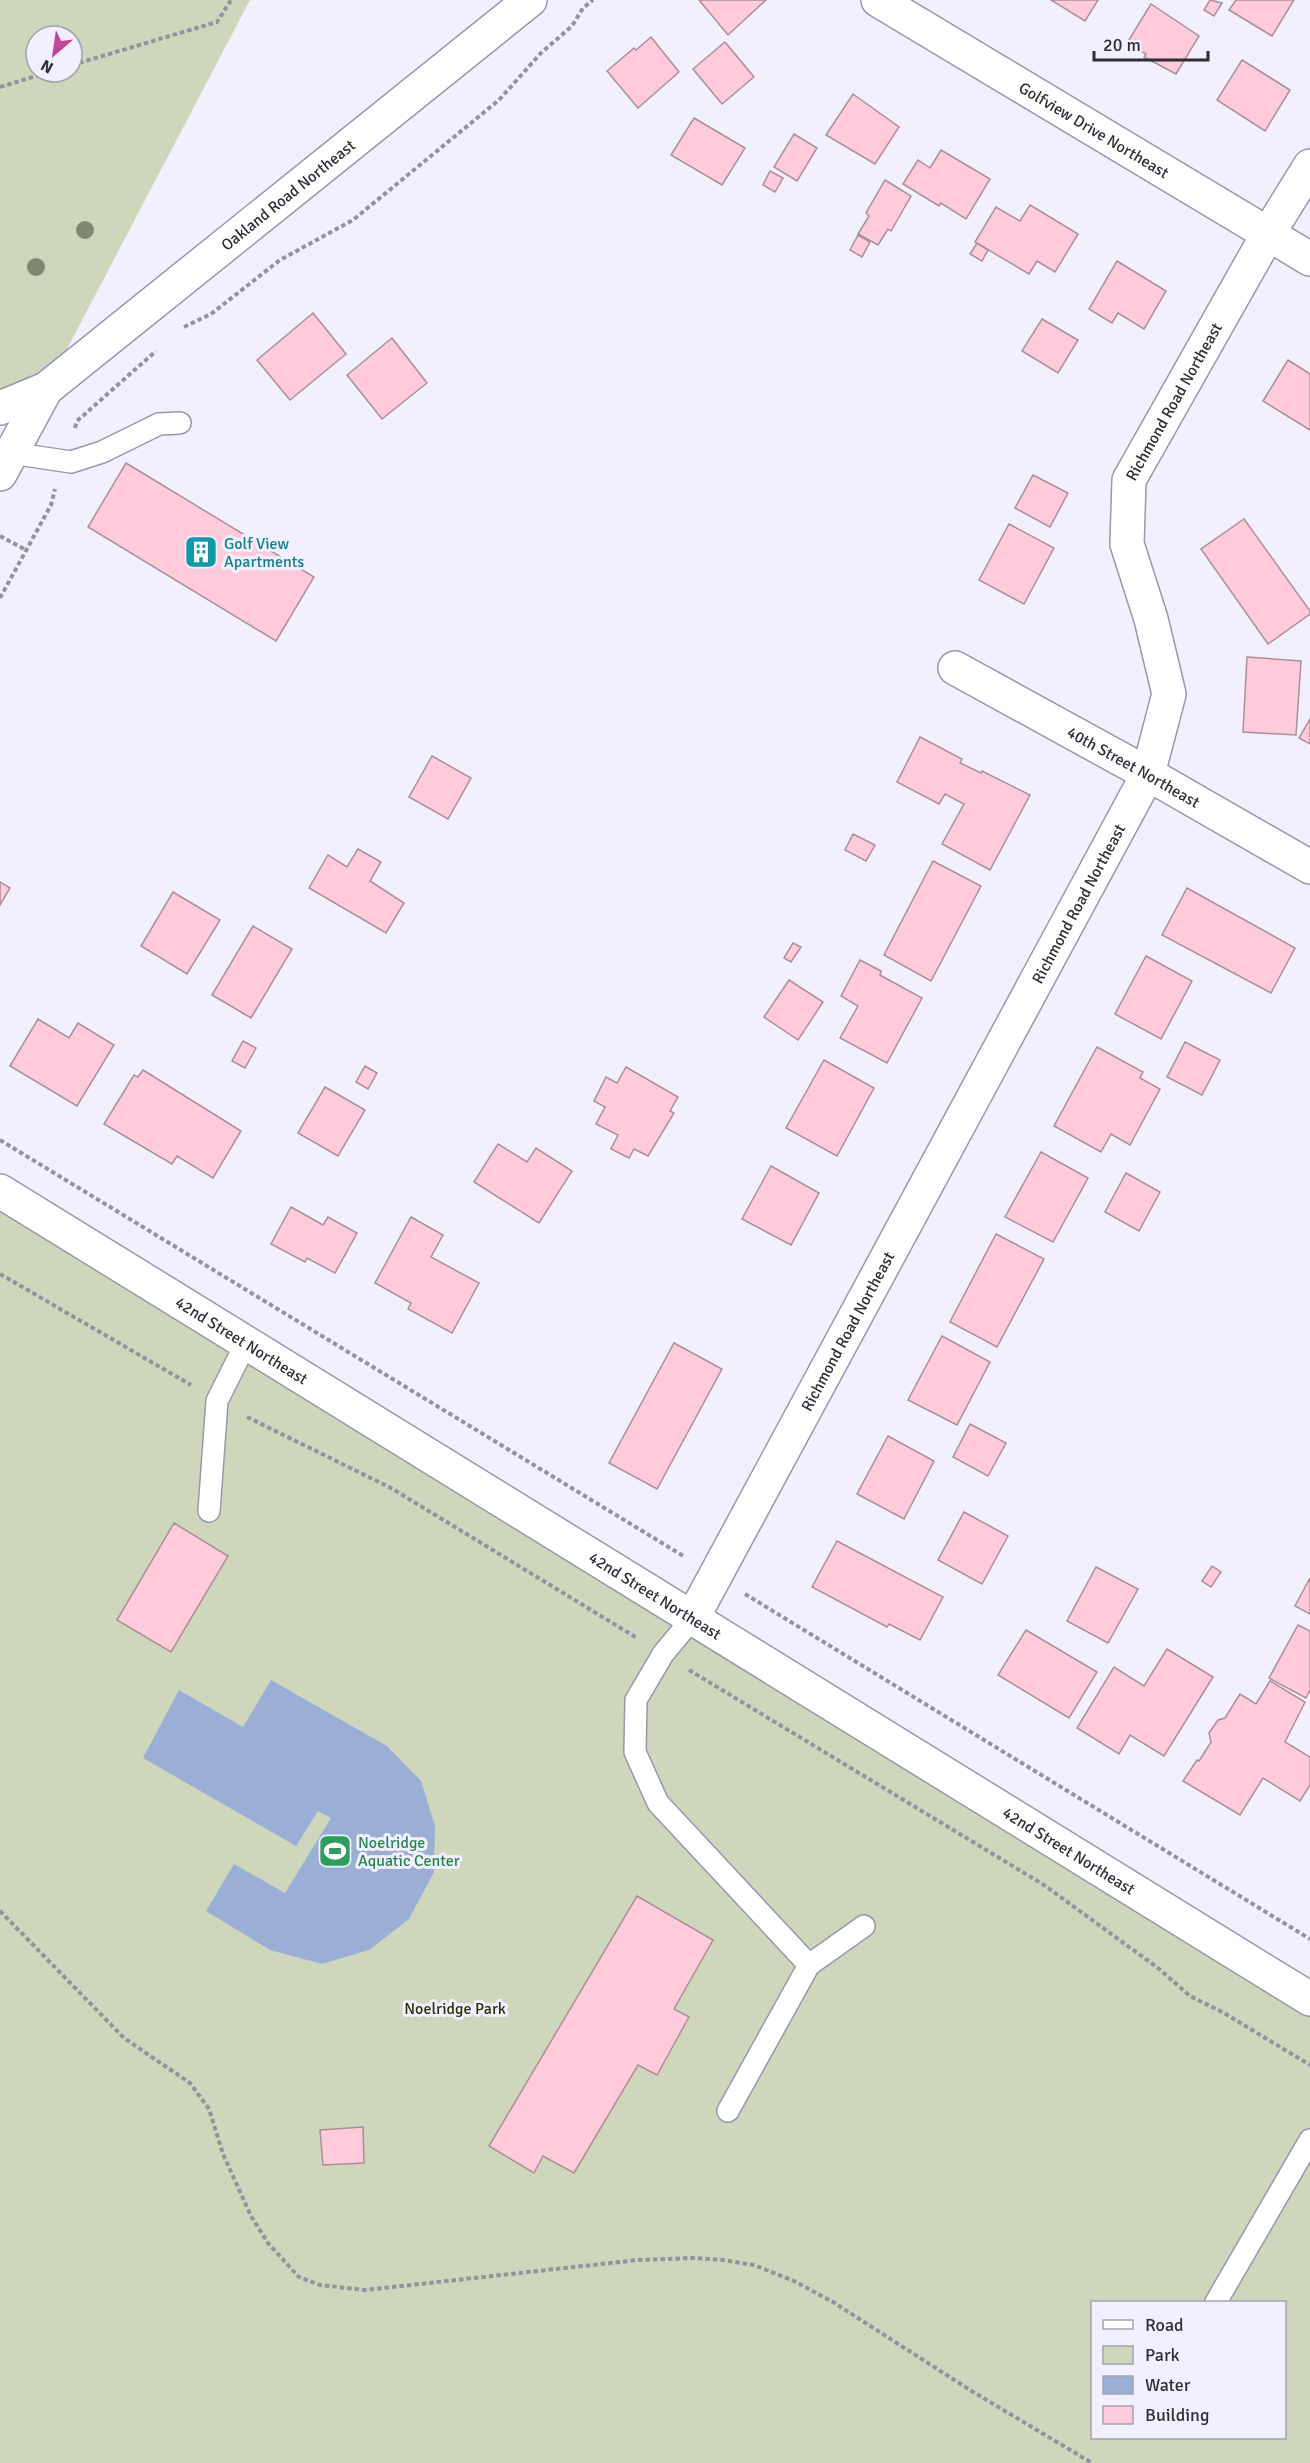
<svg xmlns="http://www.w3.org/2000/svg" width="1310" height="2463" font-family="Signika,sans-serif">
  <style>
    .green { fill: #ced7bb; fill-rule: evenodd }
    .water { fill: #9bafd6 }
    .building { fill: #ffcbda; stroke: #a98f96; stroke-width: 1.5 }
    .lines { fill: none; stroke-linecap: round; stroke-linejoin: round }
    .service-casing { stroke: #9b96ac; stroke-width: 24 }
    .minor-casing { stroke: #9b96ac; stroke-width: 36 }
    .tertiary-casing { stroke: #9b96ac; stroke-width: 36 }
    .secondary-casing { stroke: #9b96ac; stroke-width: 36 }
    .path { stroke: #94929d; stroke-width: 4; stroke-dasharray: 4.5 3; stroke-linecap: butt }
    .service { stroke: #fff; stroke-width: 21 }
    .minor { stroke: #fff; stroke-width: 33 }
    .tertiary { stroke: #fff; stroke-width: 33 }
    .secondary { stroke: #fff; stroke-width: 33 }
    .tree { fill: #818672 }
    .labels { text-anchor: middle; stroke-width: 6; stroke-linejoin: round; paint-order: stroke }
    .street-label { font-size: 16px; fill: #2f2d36; stroke: #f2f0fe }
    .culture-label { font-size: 16px; fill: #0d838f; stroke: #f2f0fe; text-anchor: start }
    .leisure-label { font-size: 16px; fill: #27864d; stroke: #f2f0fe; text-anchor: start }
    .park-label { font-size: 16px; fill: #253000; stroke: #f2f0fe }
  </style>
  <rect width="100%" height="100%" fill="#f2f0fe"/>
  <!-- green -->
  <g class="green">
    <path d="M0 0H250L46 389 0 408ZM36 36H72V72H36Z"/>
    <path d="M0 1191 1310 1999V2463H0ZM1092 2302H1284V2438H1092Z"/>
  </g>
  <!-- water -->
  <polygon class="water" points="271,1680 387,1746 421,1781 435,1826 434,1872 409,1919 369,1950 322,1964 270,1950 206,1911 234,1864 285,1893 331,1818 318,1811 296,1846 143,1758 179,1690 243,1727"/>
  <!-- building -->
  <g class="building">
    <polygon points="699,0 766,0 728,35"/>
    <polygon points="1051,0 1098,0 1085,21"/>
    <polygon points="1210,0 1222,3 1214,16 1204,10"/>
    <polygon points="1236,0 1294,0 1272,36 1229,10"/>
    <polygon points="1151,4 1199,36 1176,74 1144,57 1146,54 1127,43"/>
    <polygon points="651,37 679,72 638,108 607,71 634,48 636,50"/>
    <polygon points="725,42 754,77 722,104 693,69"/>
    <polygon points="1242,60 1290,90 1265,131 1217,100"/>
    <polygon points="853,94 899,127 875,164 826,135"/>
    <polygon points="694,118 745,148 722,185 671,155"/>
    <polygon points="794,134 817,148 797,181 774,167"/>
    <polygon points="941,150 990,179 966,219 941,203 939,206 903,184 918,160 930,168"/>
    <polygon points="770,171 783,178 775,192 763,185"/>
    <polygon points="885,180 911,196 891,231 888,229 878,245 858,234 869,216 866,213"/>
    <polygon points="1030,205 1078,234 1055,272 1037,261 1029,274 975,242 996,207 1020,221"/>
    <polygon points="858,235 870,242 862,257 850,250"/>
    <polygon points="977,243 988,250 982,261 970,254"/>
    <polygon points="1117,261 1166,291 1144,329 1118,313 1112,323 1089,309"/>
    <polygon points="313,313 346,354 290,400 257,360"/>
    <polygon points="1042,319 1078,340 1058,373 1022,351"/>
    <polygon points="392,338 427,383 382,419 347,375"/>
    <polygon points="1288,360 1310,374 1310,430 1263,401"/>
    <polygon points="126,463 314,577 276,641 88,527"/>
    <polygon points="1033,475 1068,493 1050,527 1015,508"/>
    <polygon points="1244,519 1310,611 1310,614 1268,644 1201,549"/>
    <polygon points="1009,524 1054,548 1024,604 979,580"/>
    <polygon points="1247,657 1301,661 1296,735 1243,732"/>
    <polygon points="1310,719 1310,744 1299,738"/>
    <polygon points="920,737 962,759 960,763 981,773 982,771 1030,795 990,870 942,844 964,804 945,794 939,804 897,782"/>
    <polygon points="432,756 471,778 448,819 409,797"/>
    <polygon points="853,834 875,845 866,861 845,850"/>
    <polygon points="358,849 381,862 370,881 404,903 386,933 309,888 328,855 347,867"/>
    <polygon points="933,861 981,886 931,981 884,955"/>
    <polygon points="0,882 10,888 0,905"/>
    <polygon points="1187,888 1295,948 1271,993 1162,935"/>
    <polygon points="173,892 220,920 187,974 141,946"/>
    <polygon points="253,926 292,949 251,1018 212,995"/>
    <polygon points="793,943 801,947 791,962 784,958"/>
    <polygon points="1146,956 1192,981 1161,1039 1115,1014"/>
    <polygon points="860,960 881,971 880,975 922,998 887,1063 840,1038 858,1006 841,996"/>
    <polygon points="789,980 823,1002 798,1040 764,1017"/>
    <polygon points="38,1019 69,1038 78,1023 114,1045 77,1106 10,1066"/>
    <polygon points="243,1041 256,1048 245,1068 232,1061"/>
    <polygon points="1185,1042 1220,1060 1202,1095 1167,1077"/>
    <polygon points="1097,1047 1143,1072 1140,1078 1160,1089 1130,1145 1111,1134 1101,1152 1054,1126"/>
    <polygon points="824,1060 874,1088 837,1156 786,1128"/>
    <polygon points="365,1066 377,1073 368,1089 356,1082"/>
    <polygon points="626,1067 678,1097 670,1111 674,1113 648,1156 634,1149 629,1158 611,1149 618,1135 596,1124 605,1107 594,1101 606,1077 617,1083"/>
    <polygon points="143,1070 241,1131 213,1178 177,1156 172,1164 104,1124 134,1075 138,1077"/>
    <polygon points="325,1087 365,1110 338,1156 298,1133"/>
    <polygon points="498,1144 527,1162 536,1148 572,1171 539,1223 474,1182"/>
    <polygon points="1041,1152 1088,1178 1053,1242 1005,1217"/>
    <polygon points="771,1166 819,1193 791,1245 742,1219"/>
    <polygon points="1126,1173 1160,1192 1139,1231 1105,1212"/>
    <polygon points="291,1207 323,1225 328,1217 357,1233 335,1273 307,1258 305,1262 271,1244"/>
    <polygon points="411,1217 443,1235 431,1257 479,1283 452,1333 408,1309 411,1303 375,1283"/>
    <polygon points="996,1234 1044,1259 997,1347 950,1322"/>
    <polygon points="942,1336 990,1362 957,1425 908,1400"/>
    <polygon points="674,1343 722,1369 657,1489 609,1463"/>
    <polygon points="970,1424 1006,1443 988,1476 953,1457"/>
    <polygon points="888,1436 934,1461 904,1519 857,1494"/>
    <polygon points="964,1512 1008,1536 982,1584 938,1560"/>
    <polygon points="174,1523 228,1556 171,1652 117,1620"/>
    <polygon points="837,1541 943,1597 920,1640 889,1624 887,1627 812,1587"/>
    <polygon points="1212,1566 1221,1572 1211,1587 1202,1581"/>
    <polygon points="1096,1567 1138,1589 1108,1643 1067,1621"/>
    <polygon points="1310,1578 1310,1614 1295,1606"/>
    <polygon points="1298,1625 1310,1631 1310,1690 1306,1698 1269,1678"/>
    <polygon points="1026,1630 1097,1672 1069,1718 998,1675"/>
    <polygon points="1167,1649 1213,1677 1164,1756 1130,1735 1119,1754 1077,1728 1114,1667 1144,1686"/>
    <polygon points="1270,1681 1305,1702 1285,1742 1310,1757 1310,1785 1300,1801 1263,1778 1240,1815 1183,1781 1197,1760 1199,1761 1211,1742 1209,1733 1218,1720 1225,1718 1240,1694 1256,1704"/>
    <polygon points="637,1896 713,1940 674,2009 689,2017 657,2075 638,2065 574,2173 543,2156 534,2173 489,2146"/>
    <polygon points="363,2127 364,2163 323,2165 320,2130"/>
  </g>
  <g class="lines">
    <!-- service casing -->
    <g class="service-casing">
      <g id="service">
        <polyline points="11,453 71,462 102,452 159,424 180,423"/>
        <polyline points="209,1511 217,1401 246,1343"/>
        <polyline points="692,1619 663,1654 636,1700 635,1752 658,1803 809,1965 728,2111"/>
        <polyline points="809,1965 864,1926"/>
        <polyline points="1216,2302 1310,2140"/>
      </g>
    </g>
    <!-- minor casing -->
    <g class="minor-casing">
      <g id="minor">
        <path id="s1" d="M878 0 1310 259"/>
        <polyline points="0,474 46,389"/>
        <path id="s2" d="M955 668 1148 774 1310 867"/>
        <path id="s3" d="M692 1619 1148 774 1169 694 1151 619 1127 544 1129 480 1268 234 1310 166"/>
      </g>
    </g>
    <!-- tertiary casing -->
    <g class="tertiary-casing">
      <g id="tertiary">
        <path id="s4" d="M0 1191 1310 1999"/>
      </g>
    </g>
    <!-- secondary casing -->
    <g class="secondary-casing">
      <g id="secondary">
        <path id="s5" d="M0 408 46 389 530 0"/>
      </g>
    </g>
    <!-- path -->
    <g class="path">
      <polyline points="72,65 217,22 231,0"/>
      <polyline points="0,87 49,72"/>
      <polyline points="184,327 211,314 280,260 353,220 499,100 541,53 572,26 583,8 593,0"/>
      <polyline points="75,428 77,421 156,351"/>
      <polyline points="0,536 26,550"/>
      <polyline points="0,598 51,505 55,489"/>
      <polyline points="0,1140 685,1557"/>
      <polyline points="0,1274 191,1385"/>
      <polyline points="247,1417 391,1488 637,1638"/>
      <polyline points="745,1594 1310,1939"/>
      <polyline points="689,1670 1044,1885 1158,1968 1190,1996 1224,2013 1310,2065"/>
      <polyline points="0,1911 124,2038 190,2083 209,2109 223,2154 251,2216 268,2243 299,2277 320,2285 365,2290 638,2260 693,2258 723,2260 754,2265 794,2281 833,2302 970,2390 1092,2463"/>
    </g>
    <!-- service -->
    <use href="#service" class="service"/>
    <!-- minor -->
    <use href="#minor" class="minor"/>
    <!-- tertiary -->
    <use href="#tertiary" class="tertiary"/>
    <!-- secondary -->
    <use href="#secondary" class="secondary"/>
  </g>
  <!-- trees -->
  <g class="tree">
    <circle cx="85" cy="230" r="9"/>
    <circle cx="36" cy="267" r="9"/>
  </g>
  <!-- icons -->
  <defs>
    <g id="building-square" transform="scale(1.725)"><rect x="-9" y="-9" width="18" height="18" rx="4" fill="#0f9aa8" stroke="#f2f0fe"/><path d="M-4-6H4V6H1V3H-1V6H-4ZM-2.5-4.3h1.7v1.8h-1.7ZM.8-4.3h1.7v1.8H.8ZM-2.5-1h1.7V.8h-1.7ZM.8-1h1.7V.8H.8Z" fill="#fff"/></g>
    <g id="stadium-square" transform="scale(1.725)"><rect x="-9" y="-9" width="18" height="18" rx="4" fill="#2e9e5b" stroke="#f2f0fe"/><path d="M0-5a6.5 5 0 1 0 0 10a6.5 5 0 1 0 0-10ZM-3.5-1.8h7v3.6h-7Z" fill="#fff"/></g>
  </defs>
  <g fill-rule="evenodd">
    <use href="#building-square" x="201" y="552"/>
    <use href="#stadium-square" x="335" y="1851"/>
  </g>
  <g class="labels">
    <!-- street labels -->
    <g class="street-label">
      <text dy="6" stroke="none"><textPath href="#s1" startOffset="252">Golfview Drive Northeast</textPath></text>
      <text dy="6" stroke="none"><textPath href="#s5" startOffset="360">Oakland Road Northeast</textPath></text>
      <text dy="6" stroke="none"><textPath href="#s3" startOffset="1353">Richmond Road Northeast</textPath></text>
      <text dy="6" stroke="none"><textPath href="#s2" startOffset="204">40th Street Northeast</textPath></text>
      <text dy="6" stroke="none"><textPath href="#s3" startOffset="813">Richmond Road Northeast</textPath></text>
      <text dy="6" stroke="none"><textPath href="#s3" startOffset="327">Richmond Road Northeast</textPath></text>
      <text dy="6" stroke="none"><textPath href="#s4" startOffset="284">42nd Street Northeast</textPath></text>
      <text dy="6" stroke="none"><textPath href="#s4" startOffset="770">42nd Street Northeast</textPath></text>
      <text dy="6" stroke="none"><textPath href="#s4" startOffset="1256">42nd Street Northeast</textPath></text>
    </g>
    <!-- culture labels -->
    <g class="culture-label">
      <text x="224" y="549">Golf View<tspan x="224" dy="18">Apartments</tspan></text>
    </g>
    <!-- leisure labels -->
    <g class="leisure-label">
      <text x="358" y="1848">Noelridge<tspan x="358" dy="18">Aquatic Center</tspan></text>
    </g>
    <!-- park labels -->
    <g class="park-label">
      <text x="455" y="2014">Noelridge Park</text>
    </g>
  </g>
  <!-- legend -->
  <rect x="1091" y="2301" width="195" height="138" fill="#f2f0fe" stroke="#a4a2ae" stroke-width="1.5"/>
  <rect x="1103" y="2320" width="30" height="9" fill="#ffffff" stroke="#a4a2ae" stroke-width="1.5"/>
  <text x="1145" y="2331" font-size="18" fill="#2f2d36">Road</text>
  <rect x="1103" y="2346" width="30" height="18" fill="#ced7bb" stroke="#a4a2ae" stroke-width="1.5"/>
  <text x="1145" y="2361" font-size="18" fill="#2f2d36">Park</text>
  <rect x="1103" y="2376" width="30" height="18" fill="#9bafd6" stroke="#a4a2ae" stroke-width="1.5"/>
  <text x="1145" y="2391" font-size="18" fill="#2f2d36">Water</text>
  <rect x="1103" y="2406" width="30" height="18" fill="#ffcbda" stroke="#a4a2ae" stroke-width="1.5"/>
  <text x="1145" y="2421" font-size="18" fill="#2f2d36">Building</text>
  <!-- north arrow -->
  <g transform="translate(54 54) rotate(209)"><circle r="28" fill="#f2f0fe" stroke="#a4a2ae" stroke-width="1.5"/>
  <path d="M0-4.5L10 22L0 15L-10 22Z" fill="#c14798"/>
  <text y="-9" font-size="16" font-weight="bold" text-anchor="middle" fill="#2f2d36">N</text>
  </g>
  <!-- scale -->
  <path d="M1094 51v9h114v-9" fill="none" stroke="#2f2d36" stroke-width="3"/>
  <text x="1103" y="51" font-size="18" fill="#2f2d36" stroke="#f2f0fe" stroke-width="4.5" paint-order="stroke">20 m</text>
</svg>
